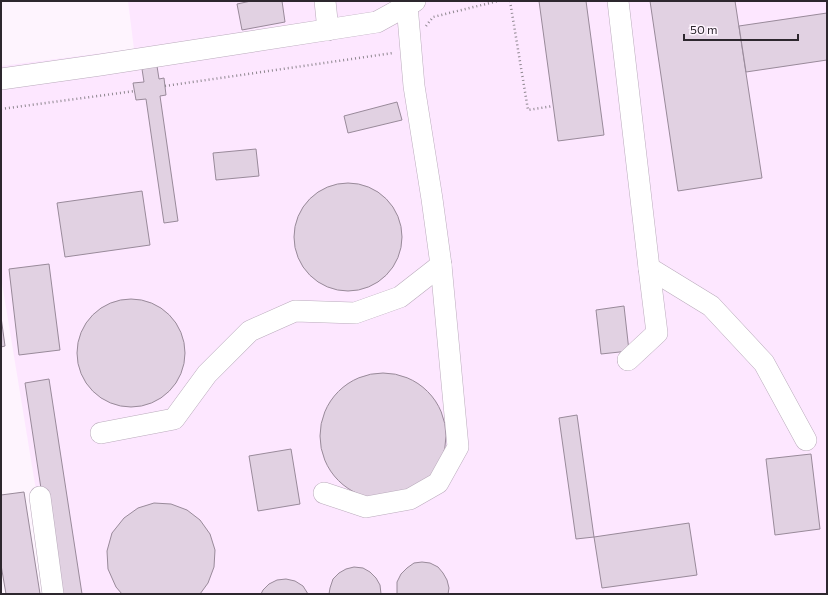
<svg xmlns="http://www.w3.org/2000/svg" width="828" height="595" font-family="Commissioner,sans-serif">
  <style>
    .built { fill: #fde7ff }
    .building { fill: #e1d1e2; stroke: #998a9a }
    .lines { fill: none; stroke-linecap: round; stroke-linejoin: round }
    .minor-casing { stroke: #baabbc; stroke-width: 22 }
    .path { stroke: #8e878f; stroke-width: 2.5; stroke-dasharray: 1 3; stroke-linecap: butt }
    .minor { stroke: #fff; stroke-width: 21 }
  </style>
  <rect width="100%" height="100%" fill="#fef4fe"/>
  <!-- built -->
  <polygon class="built" points="128,1 827,1 827,594 53,594 1,277 1,66 134,49"/>
  <!-- building -->
  <g class="building">
    <polygon points="251,1 282,1 285,22 242,30 237,4"/>
    <polygon points="539,1 586,1 604,135 558,141"/>
    <polygon points="650,1 735,1 762,178 678,191"/>
    <polygon points="827,13 827,60 746,72 739,26"/>
    <polygon points="157,66 159,79 164,78 166,95 160,96 178,221 164,223 146,99 136,100 133,83 144,82 142,69"/>
    <polygon points="397,102 402,120 348,133 344,116"/>
    <polygon points="256,149 259,176 216,180 213,153"/>
    <circle cx="348" cy="237" r="54"/>
    <polygon points="142,191 150,245 65,257 57,203"/>
    <polygon points="49,264 60,350 19,355 9,269"/>
    <circle cx="131" cy="353" r="54"/>
    <polygon points="624,306 629,351 601,354 596,310"/>
    <polygon points="1,317 5,346 1,347"/>
    <circle cx="383" cy="436" r="63"/>
    <polygon points="49,379 82,594 57,594 25,383"/>
    <polygon points="577,415 594,537 576,539 559,418"/>
    <polygon points="291,449 300,504 258,511 249,456"/>
    <polygon points="811,454 820,529 775,535 766,459"/>
    <polygon points="24,492 40,594 6,594 1,565 1,495"/>
    <polygon points="154,503 171,504 187,510 200,520 210,534 215,550 214,567 208,583 200,594 122,594 116,587 108,569 107,551 112,533 124,518 138,508"/>
    <polygon points="689,523 697,575 602,588 594,537"/>
    <polygon points="422,562 430,563 438,567 443,573 447,580 449,588 448,594 397,594 397,582 401,574 407,568 414,563"/>
    <polygon points="354,567 363,568 370,572 376,578 380,585 381,594 329,594 330,588 333,579 339,573 346,569"/>
    <polygon points="286,579 295,581 303,586 308,594 261,594 263,590 269,584 277,580"/>
  </g>
  <g class="lines">
    <!-- minor casing -->
    <g class="minor-casing">
      <g id="minor">
        <polyline points="325,1 328,30"/>
        <polyline points="618,1 649,268 711,306 764,363 806,440"/>
        <polyline points="1,79 100,65 377,22 415,1"/>
        <polyline points="628,360 657,333 649,268"/>
        <polyline points="101,433 174,419 207,374 250,331 295,311 355,313 400,297 441,265 432,199 414,86 407,5"/>
        <polyline points="324,493 366,507 410,499 438,483 458,447 441,265"/>
        <polyline points="40,497 53,594"/>
      </g>
    </g>
    <!-- path -->
    <g class="path">
      <polyline points="510,1 528,110 553,106"/>
      <polyline points="426,26 433,17 498,1"/>
      <polyline points="165,86 393,53"/>
      <polyline points="1,109 135,91"/>
    </g>
    <!-- minor -->
    <use href="#minor" class="minor"/>
  </g>
  <!-- border -->
  <rect width="828" height="595" fill="none" stroke="#2d272e" stroke-width="4"/>
  <!-- scale -->
  <path d="M684 34v6h114v-6" fill="none" stroke="#2d272e" stroke-width="2"/>
  <text x="690" y="34" font-size="12" fill="#2d272e" stroke="#fef4fe" stroke-width="3" paint-order="stroke">50 m</text>
</svg>
